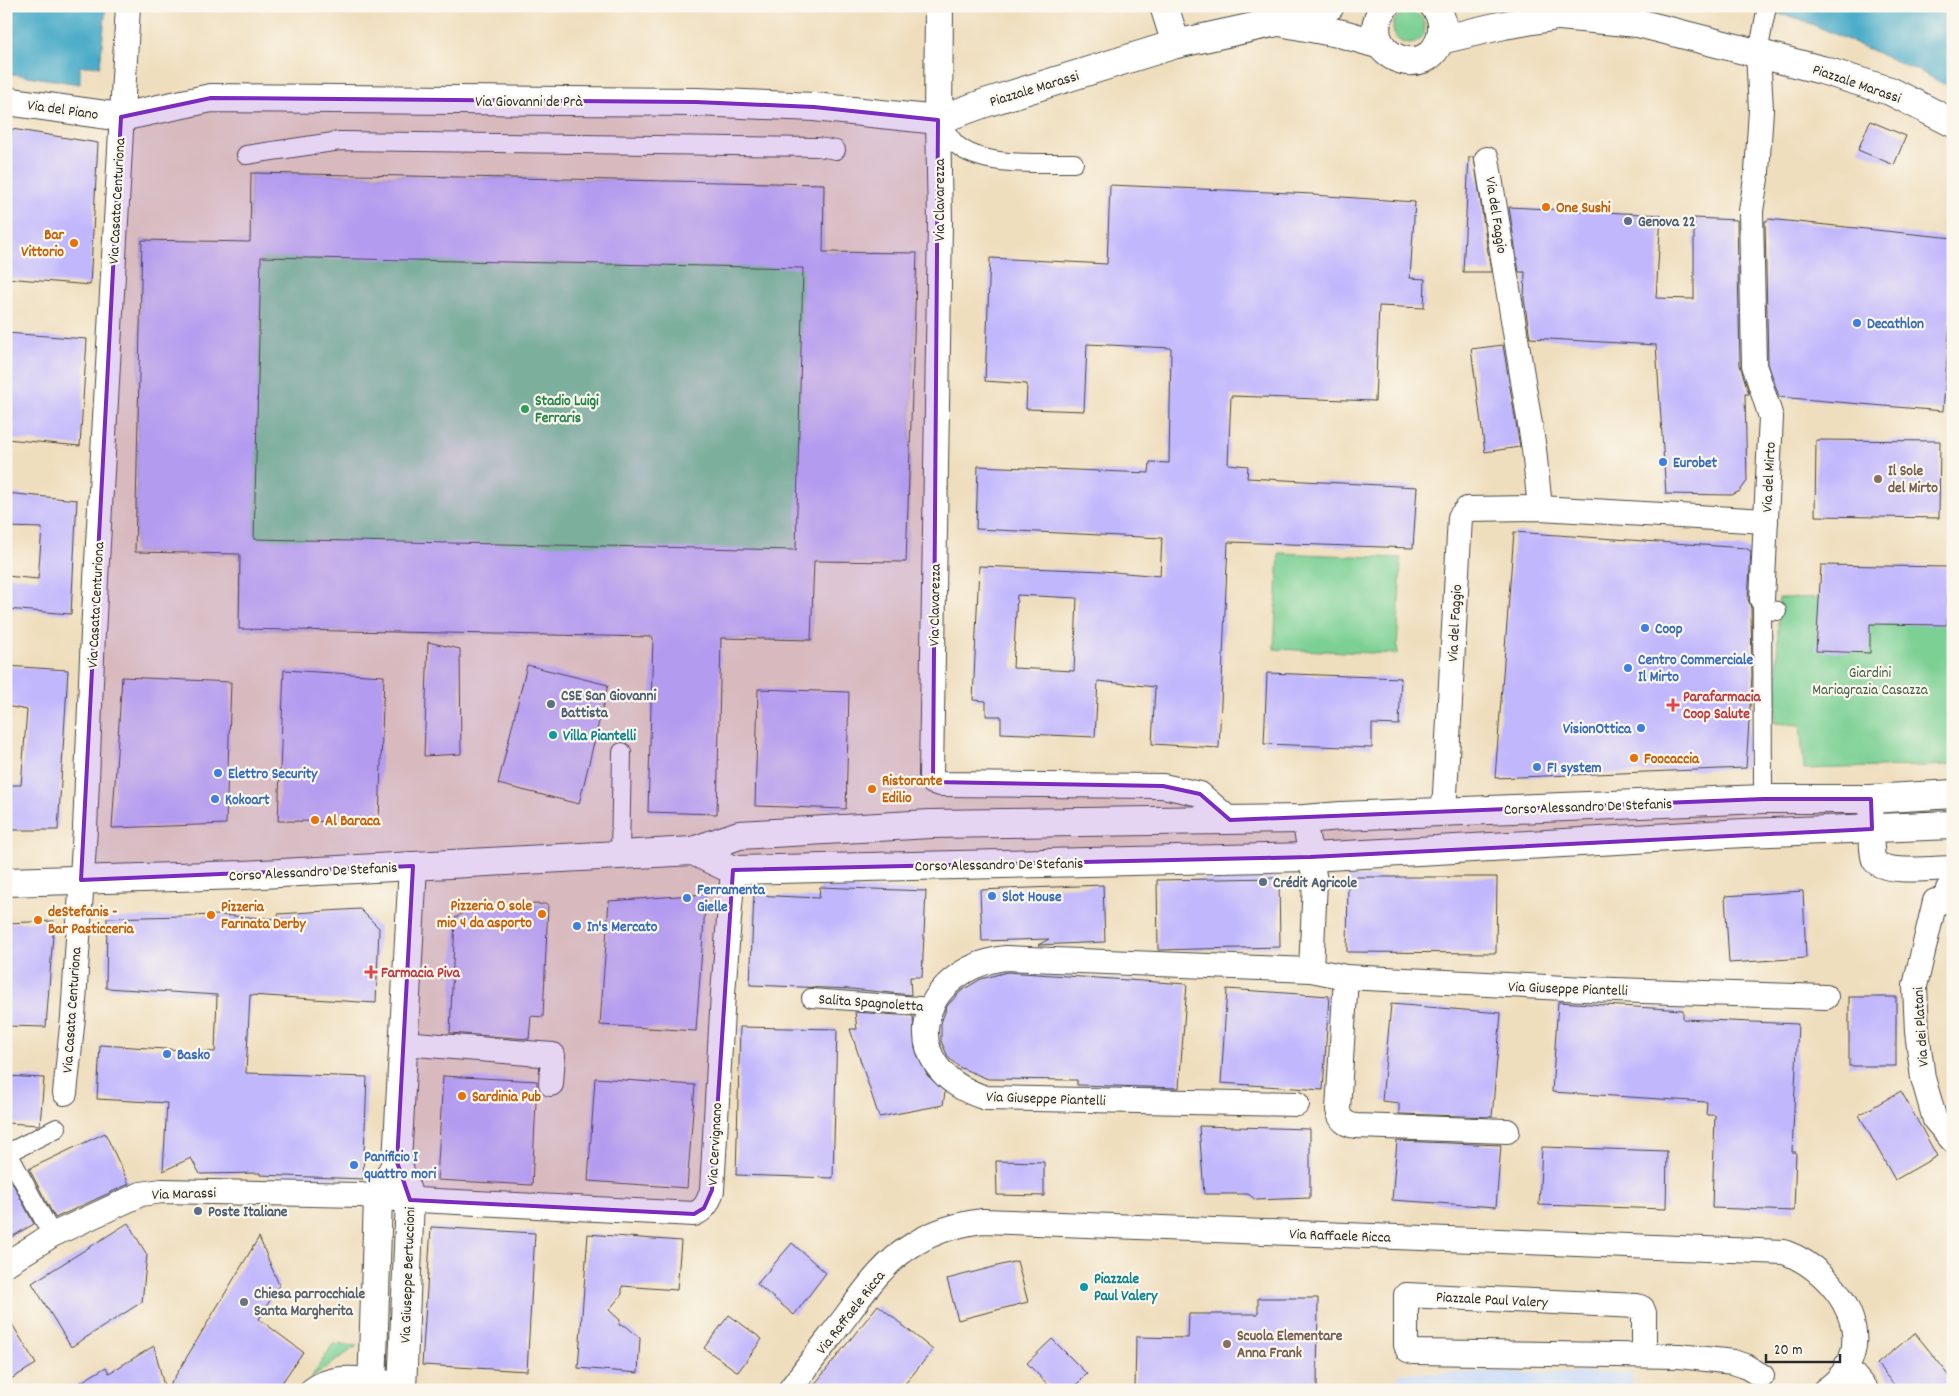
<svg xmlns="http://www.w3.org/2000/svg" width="1959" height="1396" font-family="Dekko,sans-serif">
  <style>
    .built { fill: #cadcf9 }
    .green { fill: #7bd094; stroke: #537e60 }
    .water { fill: #48abc8; stroke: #3a6b7a }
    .building { fill: #c1b7fd; fill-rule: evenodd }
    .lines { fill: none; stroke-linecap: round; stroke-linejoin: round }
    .pedestrian-casing { stroke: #484641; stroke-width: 20 }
    .minor-casing { stroke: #484641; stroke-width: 26 }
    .tertiary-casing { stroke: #484641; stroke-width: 30 }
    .secondary-casing { stroke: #484641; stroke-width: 30 }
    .primary-casing { stroke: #484641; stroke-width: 30 }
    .pedestrian { stroke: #fff; stroke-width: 18 }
    .minor { stroke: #fff; stroke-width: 24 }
    .tertiary { stroke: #fff; stroke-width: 28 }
    .secondary { stroke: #fff; stroke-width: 28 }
    .primary { stroke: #fff; stroke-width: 28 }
    .marked { fill: #7b2cbf; fill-opacity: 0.2; stroke: #7b2cbf; stroke-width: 4; stroke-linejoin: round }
    .food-dot { fill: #e8710a; stroke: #fbf7ec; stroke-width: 2 }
    .service-dot { fill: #5c6f8a; stroke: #fbf7ec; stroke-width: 2 }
    .shop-dot { fill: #3f7fe0; stroke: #fbf7ec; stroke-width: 2 }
    .leisure-dot { fill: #2e9e5b; stroke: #fbf7ec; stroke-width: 2 }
    .education-dot { fill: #8d6e63; stroke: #fbf7ec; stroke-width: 2 }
    .health-dot { fill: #e0444e; stroke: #fbf7ec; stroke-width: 2 }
    .culture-dot { fill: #0f9aa8; stroke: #fbf7ec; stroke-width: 2 }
    .worship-dot { fill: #6b7280; stroke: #fbf7ec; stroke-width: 2 }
    .labels { text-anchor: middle; stroke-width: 4.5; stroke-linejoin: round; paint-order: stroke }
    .street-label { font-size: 15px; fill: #2b2b2b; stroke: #fbf7ec }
    .food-label { font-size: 15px; font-weight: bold; fill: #c56008; stroke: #fbf7ec; text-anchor: start }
    .service-label { font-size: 15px; font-weight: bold; fill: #4e5e75; stroke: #fbf7ec; text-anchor: start }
    .shop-label { font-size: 15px; font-weight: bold; fill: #366cbe; stroke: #fbf7ec; text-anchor: start }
    .leisure-label { font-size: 15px; font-weight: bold; fill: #27864d; stroke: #fbf7ec; text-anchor: start }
    .education-label { font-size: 15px; font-weight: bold; fill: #785e54; stroke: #fbf7ec; text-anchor: start }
    .park-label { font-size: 15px; fill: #435d4a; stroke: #fbf7ec }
    .health-label { font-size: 15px; font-weight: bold; fill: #be3a42; stroke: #fbf7ec; text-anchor: start }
    .culture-label { font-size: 15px; font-weight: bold; fill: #0d838f; stroke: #fbf7ec; text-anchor: start }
    .worship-label { font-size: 15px; font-weight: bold; fill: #5b616d; stroke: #fbf7ec; text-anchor: start }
  </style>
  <rect width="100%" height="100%" fill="#fbf7ec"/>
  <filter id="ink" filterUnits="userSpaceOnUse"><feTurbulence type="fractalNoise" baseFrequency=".02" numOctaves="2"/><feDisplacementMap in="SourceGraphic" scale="10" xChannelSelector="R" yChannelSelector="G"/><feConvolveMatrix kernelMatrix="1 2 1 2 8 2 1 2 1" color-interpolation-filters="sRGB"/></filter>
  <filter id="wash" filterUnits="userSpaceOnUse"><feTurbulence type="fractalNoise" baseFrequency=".0096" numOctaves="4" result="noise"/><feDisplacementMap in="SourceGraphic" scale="20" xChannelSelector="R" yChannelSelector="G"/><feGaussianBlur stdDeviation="1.12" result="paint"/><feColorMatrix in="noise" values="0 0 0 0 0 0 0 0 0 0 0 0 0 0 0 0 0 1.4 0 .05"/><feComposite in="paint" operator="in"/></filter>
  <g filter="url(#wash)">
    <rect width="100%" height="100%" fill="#efdebe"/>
    <!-- built -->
    <rect class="built" x="1398" y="1373" width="233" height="17"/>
    <!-- green -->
    <g class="green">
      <circle cx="1409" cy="28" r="16"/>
      <polygon points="251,173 824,184 823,252 917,253 906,562 814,561 811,640 239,629 240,554 135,552 142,240 249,242"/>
      <polygon points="1279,553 1401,558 1397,654 1274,649"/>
      <polygon points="1953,596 1953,765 1804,769 1800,725 1775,723 1779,598"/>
      <polygon points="333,1344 357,1346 311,1378"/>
    </g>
    <!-- water -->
    <g class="water">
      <polygon points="6,6 106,6 100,66 80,66 80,84 6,73"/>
      <polygon points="1744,6 1953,6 1953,89 1923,73 1800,19"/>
    </g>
    <g id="blocks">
      <!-- building -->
      <g class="building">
        <polygon points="1870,121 1906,136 1894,165 1858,150"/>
        <polygon points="12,129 98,143 90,285 6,278 6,163"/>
        <polygon points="1469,157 1474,157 1491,272 1463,272"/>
        <path d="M251 173 824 184 823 252 917 253 906 562 814 561 811 640 721 638 717 814 648 812 653 637 239 629 240 554 135 552 142 240 250 242ZM261 257 803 268 796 550 254 539Z"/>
        <path d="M1110 185 1313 194V195L1415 202 1410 278 1425 279 1424 308 1379 306 1375 401 1231 396 1228 464 1248 466 1247 478 1417 487 1413 548 1228 542 1219 748 1152 744 1155 687 1098 681 1095 737 1001 733V716H986V701L973 700 979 566 1103 571 1160 576 1162 538 976 529 978 466 1149 473 1150 462 1169 463 1171 348 1087 344 1084 411 1026 409 1027 384 985 381 990 258 1107 264ZM1017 595 1077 598 1074 671 1013 668Z"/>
        <polygon points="1509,207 1661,215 1656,298 1694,299 1694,218 1737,220 1740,365 1749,394 1745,394 1747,481 1740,491 1732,495 1666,494 1656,345 1530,338 1524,299 1525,272 1519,272"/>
        <polygon points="1768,219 1953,238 1953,280 1943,411 1779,397 1768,363 1765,221 1767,221"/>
        <polygon points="6,333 87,339 80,446 6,439"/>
        <polygon points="1503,345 1520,447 1485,452 1471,349"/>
        <polygon points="1816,440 1940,441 1939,518 1815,516"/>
        <polygon points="6,493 77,500 71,614 6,609 6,576 38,579 42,528 6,527"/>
        <polygon points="1514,532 1745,548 1751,551 1748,599 1751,608 1752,676 1746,768 1495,778"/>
        <polygon points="1821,565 1948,567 1947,625 1870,624 1870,653 1816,651"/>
        <polygon points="428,642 460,649 461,754 424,756"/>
        <polygon points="527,665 608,685 579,804 498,784"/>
        <polygon points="6,666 68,670 58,830 6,830 6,785 21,785 27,710 6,706"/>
        <polygon points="284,670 384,676 379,822 278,821"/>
        <polygon points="1267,673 1401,678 1399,725 1372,724 1372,748 1264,744"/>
        <polygon points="122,677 231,682 226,824 112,828"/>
        <polygon points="758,689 849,692 846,809 755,806"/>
        <polygon points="1348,877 1497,877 1496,953 1347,952"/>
        <polygon points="1279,878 1280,947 1158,950 1157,880"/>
        <polygon points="1103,885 1105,942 1038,945 1049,939 982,941 980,890"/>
        <polygon points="820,887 926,891 922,977 910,977 911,995 851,989 750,985 754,895 819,898"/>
        <polygon points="1803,891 1806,958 1729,963 1725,896"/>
        <polygon points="706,894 696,1031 600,1025 609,901"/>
        <polygon points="548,904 543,1017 531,1016 529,1039 450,1033 455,918 474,905"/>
        <polygon points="360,909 379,928 376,1003 250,995 246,1073 367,1077 363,1179 260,1175 260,1173 200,1174 191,1158 163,1171 167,1103 97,1099 100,1045 215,1052 217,995 106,988 107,918 220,915 278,919 278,914"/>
        <polygon points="54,921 46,1027 6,1026 6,923"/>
        <polygon points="1007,972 1187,984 1179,1088 1077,1085 1077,1080 988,1079 959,1067 948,1057 941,1041 941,1023 947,1006 961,991 981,979"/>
        <polygon points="1227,989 1329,996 1323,1090 1221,1083"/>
        <rect x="1849" y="997" width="47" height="69"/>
        <polygon points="1558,1002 1683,1010 1683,1019 1798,1024 1792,1152 1796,1152 1794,1211 1712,1208 1715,1115 1706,1115 1707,1102 1552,1092"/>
        <polygon points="1391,1004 1501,1013 1492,1117 1399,1114 1399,1103 1382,1101"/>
        <polygon points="855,1012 913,1016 915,1049 927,1075 945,1092 943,1105 879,1117 850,1029 857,1029"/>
        <polygon points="740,1027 837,1029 833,1178 736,1175"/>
        <polygon points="6,1076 44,1078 40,1125 6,1123"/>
        <polygon points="443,1076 537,1081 532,1185 437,1180"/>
        <polygon points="595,1078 695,1085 687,1188 588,1181"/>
        <polygon points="1901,1091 1937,1156 1895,1180 1859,1115"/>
        <polygon points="1199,1126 1310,1129 1310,1198 1256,1200 1248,1194 1204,1194"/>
        <polygon points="105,1133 129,1184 55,1218 29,1169"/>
        <polygon points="1397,1141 1501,1145 1496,1207 1392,1200"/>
        <polygon points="1542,1147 1667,1151 1666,1209 1539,1205"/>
        <polygon points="996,1161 1044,1162 1044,1196 997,1195"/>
        <polygon points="10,1178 34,1224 6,1240 6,1180"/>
        <polygon points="128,1223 147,1255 142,1302 71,1347 32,1283"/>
        <polygon points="431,1227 535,1233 527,1371 422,1365"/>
        <polygon points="588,1234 681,1241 677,1290 622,1286 622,1294 609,1310 620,1320 619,1325 626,1326 640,1338 638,1373 578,1368"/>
        <polygon points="259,1237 279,1285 259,1319 303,1352 277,1390 167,1390"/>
        <polygon points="792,1243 826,1273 794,1315 757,1284"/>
        <polygon points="1017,1261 1028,1302 958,1320 947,1279"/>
        <polygon points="1258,1298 1318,1298 1317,1390 1135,1390 1136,1337 1188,1338 1189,1314 1258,1314"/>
        <polygon points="878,1305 933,1350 900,1390 810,1390"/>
        <polygon points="6,1314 36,1364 6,1382"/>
        <polygon points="729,1315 762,1339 738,1372 704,1348"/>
        <polygon points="1915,1333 1953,1380 1953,1390 1898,1390 1877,1364"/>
        <polygon points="1052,1339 1087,1374 1071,1390 1053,1390 1027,1363"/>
        <polygon points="154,1346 165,1390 68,1390 106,1367 109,1373"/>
      </g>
    </g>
  </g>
  <g filter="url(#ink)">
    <use href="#blocks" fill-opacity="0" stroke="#484641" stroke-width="1"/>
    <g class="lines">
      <!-- pedestrian casing -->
      <g class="pedestrian-casing">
        <g id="pedestrian">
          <polyline points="1758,53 1767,6"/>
          <path d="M938 120C944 128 950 139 957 145 983 168 1041 162 1074 163"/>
          <polyline points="246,155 340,141 818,147 836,150"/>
          <polyline points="1762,600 1763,784"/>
          <polyline points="1762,609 1777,611"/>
          <polyline points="620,854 622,752"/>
          <polyline points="811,998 931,1007"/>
          <polyline points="52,1235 8,1153 57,1128"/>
        </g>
      </g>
      <!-- minor casing -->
      <g class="minor-casing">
        <g id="minor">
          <polyline points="1758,53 1761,110 1757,172 1751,211 1754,365 1771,417 1762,600"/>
          <polyline points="938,120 940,222 931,775 933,782 940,784 1163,786 1200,794 1230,820"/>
          <polyline points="1487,159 1534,449 1540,508"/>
          <path d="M1871 799C1872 811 1870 851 1874 860 1882 875 1937 868 1953 868"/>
          <polyline points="1444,812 1460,517 1467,509 1540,508 1766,521"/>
          <polyline points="1948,889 1948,901 1935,901 1915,986 1917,1032 1923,1078 1935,1120 1953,1141"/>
          <polyline points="1311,970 1346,977 1585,989 1826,997"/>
          <path d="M1346 977 1338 1110C1340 1120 1346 1125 1356 1126L1507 1131"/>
          <polyline points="403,1043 553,1055 551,1084"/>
          <polyline points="65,1093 73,1017 85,829 93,633 128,6"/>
          <path d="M1297 1104 986 1098C891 1068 917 969 1006 958L1311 970 1315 881 1304 819"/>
          <path d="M6 1264 52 1235 141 1194 162 1191 361 1195 378 1198 694 1214C705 1210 709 1201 712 1190L723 993 733 870"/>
          <polyline points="1644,1355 1644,1313 1642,1308 1637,1306 1406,1295 1406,1345 1408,1350 1414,1352 1679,1356 1733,1362 1745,1366 1762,1376"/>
          <polyline points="1846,1366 1866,1390"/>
          <path d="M312 1390C337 1371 373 1381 402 1385"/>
          <path d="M790 1390C808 1365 827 1341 846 1316 865 1290 885 1261 914 1244 935 1231 959 1224 983 1221L1784 1252C1840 1272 1887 1347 1825 1390"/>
        </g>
      </g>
      <!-- tertiary casing -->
      <g class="tertiary-casing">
        <g id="tertiary">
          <polyline points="6,101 121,117 211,98 696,102 814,107 938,120"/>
          <polyline points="372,1390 378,1198 397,1162"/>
          <polyline points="402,1390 410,1200 397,1162 413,866"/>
        </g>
      </g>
      <!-- secondary casing -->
      <g class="secondary-casing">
        <g id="secondary">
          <polyline points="693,851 733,870 1310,857 1744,833 1953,825"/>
          <polyline points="6,882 243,875 693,851 739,835 930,824 1304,819 1341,816 1763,799 1871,799 1953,794"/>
        </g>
      </g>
      <!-- primary casing -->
      <g class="primary-casing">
        <g id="primary">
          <polyline points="939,6 938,120 985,103 1176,44 1277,22 1330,6"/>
          <polyline points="1164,6 1176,44"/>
          <path d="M1385 6C1350 53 1430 87 1441 35 1444 24 1441 14 1434 6"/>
          <polyline points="1531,6 1559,16 1638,23 1822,70 1890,91 1953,123"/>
          <polyline points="1280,22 1343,34 1381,45"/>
          <polyline points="1440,40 1504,25 1557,16"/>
        </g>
      </g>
      <!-- pedestrian -->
      <use href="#pedestrian" class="pedestrian"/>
      <!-- minor -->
      <use href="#minor" class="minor"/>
      <!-- tertiary -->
      <use href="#tertiary" class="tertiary"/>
      <!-- secondary -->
      <use href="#secondary" class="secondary"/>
      <!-- primary -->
      <use href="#primary" class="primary"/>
    </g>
  </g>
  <!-- marked area -->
  <path class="marked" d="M211 98 696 102 814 107 938 120 933 782 1163 786 1200 794 1230 820 1763 799H1871L1872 829 1310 857 733 870 712 1190 704 1208 694 1214 410 1200 397 1162 413 866 81 880 121 117Z"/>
  <!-- markers -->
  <g class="food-dot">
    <circle cx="1546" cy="207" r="5"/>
    <circle cx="74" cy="243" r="5"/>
    <circle cx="1634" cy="758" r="5"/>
    <circle cx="872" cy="789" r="5"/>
    <circle cx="315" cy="820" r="5"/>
    <circle cx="542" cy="914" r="5"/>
    <circle cx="211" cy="915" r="5"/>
    <circle cx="38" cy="920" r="5"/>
    <circle cx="462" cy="1096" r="5"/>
  </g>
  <g class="service-dot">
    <circle cx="1628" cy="221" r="5"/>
    <circle cx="551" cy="704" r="5"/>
    <circle cx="1263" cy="882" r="5"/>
    <circle cx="198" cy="1211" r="5"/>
  </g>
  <g class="shop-dot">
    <circle cx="1857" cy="323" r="5"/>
    <circle cx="1663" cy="462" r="5"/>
    <circle cx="1645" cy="628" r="5"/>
    <circle cx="1628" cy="668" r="5"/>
    <circle cx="1641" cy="728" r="5"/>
    <circle cx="1537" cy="767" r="5"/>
    <circle cx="218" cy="773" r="5"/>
    <circle cx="215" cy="799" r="5"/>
    <circle cx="992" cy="896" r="5"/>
    <circle cx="687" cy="898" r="5"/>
    <circle cx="577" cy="926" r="5"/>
    <circle cx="167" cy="1054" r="5"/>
    <circle cx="354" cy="1165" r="5"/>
  </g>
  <circle class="leisure-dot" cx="525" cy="409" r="5"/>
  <g class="education-dot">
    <circle cx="1878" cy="479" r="5"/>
    <circle cx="1227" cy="1344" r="5"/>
  </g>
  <g class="health-dot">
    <path d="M1670.5 697.5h5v5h5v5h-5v5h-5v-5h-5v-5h5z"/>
    <path d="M368.5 964.5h5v5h5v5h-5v5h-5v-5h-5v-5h5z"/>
  </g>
  <g class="culture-dot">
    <circle cx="553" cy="735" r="5"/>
    <circle cx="1084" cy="1287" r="5"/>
  </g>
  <circle class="worship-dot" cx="244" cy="1302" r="5"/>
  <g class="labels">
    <!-- street labels -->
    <g class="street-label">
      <text transform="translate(1857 83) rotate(19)" y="5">Piazzale Marassi</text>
      <text transform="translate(1034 88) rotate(-17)" y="5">Piazzale Marassi</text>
      <text x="529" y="106">Via Giovanni de Prà</text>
      <text transform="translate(63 109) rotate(8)" y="5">Via del Piano</text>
      <text transform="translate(939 200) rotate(-90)" y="5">Via Clavarezza</text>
      <text transform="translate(116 201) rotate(-87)" y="5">Via Casata Centuriona</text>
      <text transform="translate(1497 215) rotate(81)" y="5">Via del Faggio</text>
      <text transform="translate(1768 477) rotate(-87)" y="5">Via del Mirto</text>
      <text transform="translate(95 605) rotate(-87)" y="5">Via Casata Centuriona</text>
      <text transform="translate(934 605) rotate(-89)" y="5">Via Clavarezza</text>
      <text transform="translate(1454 623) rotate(-87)" y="5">Via del Faggio</text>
      <text transform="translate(1588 806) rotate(-2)" y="5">Corso Alessandro De Stefanis</text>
      <text transform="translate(999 864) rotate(-1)" y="5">Corso Alessandro De Stefanis</text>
      <text transform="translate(313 871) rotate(-3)" y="5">Corso Alessandro De Stefanis</text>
      <text transform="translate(1568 988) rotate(2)" y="5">Via Giuseppe Piantelli</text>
      <text transform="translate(871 1002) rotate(4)" y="5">Salita Spagnoletta</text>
      <text transform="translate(71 1010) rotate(-86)" y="5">Via Casata Centuriona</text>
      <text transform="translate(1920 1027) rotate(-94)" y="5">Via dei Platani</text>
      <text transform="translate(1046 1098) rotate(2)" y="5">Via Giuseppe Piantelli</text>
      <text transform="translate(714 1144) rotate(-87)" y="5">Via Cervignano</text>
      <text transform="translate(184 1193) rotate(-2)" y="5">Via Marassi</text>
      <text transform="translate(1340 1235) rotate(2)" y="5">Via Raffaele Ricca</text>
      <text transform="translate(407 1275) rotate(-88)" y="5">Via Giuseppe Bertuccioni</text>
      <text transform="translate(1492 1299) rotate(3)" y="5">Piazzale Paul Valery</text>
      <text transform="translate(850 1312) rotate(-52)" y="5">Via Raffaele Ricca</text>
    </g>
    <!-- food labels -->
    <g class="food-label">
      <text x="1556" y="212">One Sushi</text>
      <text x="64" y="239" text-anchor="end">Bar<tspan x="64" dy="17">Vittorio</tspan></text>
      <text x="1644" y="763">Foocaccia</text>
      <text x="882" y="785">Ristorante<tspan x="882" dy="17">Edilio</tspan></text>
      <text x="325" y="825">Al Baraca</text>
      <text x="532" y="910" text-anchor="end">Pizzeria O sole<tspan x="532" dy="17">mio 4 da asporto</tspan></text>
      <text x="221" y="911">Pizzeria<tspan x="221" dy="17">Farinata Derby</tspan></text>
      <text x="48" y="916">deStefanis -<tspan x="48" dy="17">Bar Pasticceria</tspan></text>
      <text x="472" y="1101">Sardinia Pub</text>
    </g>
    <!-- service labels -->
    <g class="service-label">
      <text x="1638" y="226">Genova 22</text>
      <text x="561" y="700">CSE San Giovanni<tspan x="561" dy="17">Battista</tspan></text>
      <text x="1273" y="887">Crédit Agricole</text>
      <text x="208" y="1216">Poste Italiane</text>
    </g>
    <!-- shop labels -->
    <g class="shop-label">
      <text x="1867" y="328">Decathlon</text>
      <text x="1673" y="467">Eurobet</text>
      <text x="1655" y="633">Coop</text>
      <text x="1638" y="664">Centro Commerciale<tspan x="1638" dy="17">Il Mirto</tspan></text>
      <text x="1631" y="733" text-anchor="end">VisionOttica</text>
      <text x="1547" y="772">F1 system</text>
      <text x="228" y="778">Elettro Security</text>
      <text x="225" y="804">Kokoart</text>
      <text x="697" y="894">Ferramenta<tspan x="697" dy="17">Gielle</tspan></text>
      <text x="1002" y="901">Slot House</text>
      <text x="587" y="931">In's Mercato</text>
      <text x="177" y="1059">Basko</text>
      <text x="364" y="1161">Panificio I<tspan x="364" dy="17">quattro mori</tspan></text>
    </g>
    <!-- leisure labels -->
    <g class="leisure-label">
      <text x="535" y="405">Stadio Luigi<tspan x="535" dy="17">Ferraris</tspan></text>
    </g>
    <!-- education labels -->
    <g class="education-label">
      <text x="1888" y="475">Il Sole<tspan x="1888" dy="17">del Mirto</tspan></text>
      <text x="1237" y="1340">Scuola Elementare<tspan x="1237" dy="17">Anna Frank</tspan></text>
    </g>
    <!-- park labels -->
    <g class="park-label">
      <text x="1870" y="677">Giardini<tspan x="1870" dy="17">Mariagrazia Casazza</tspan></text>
    </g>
    <!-- health labels -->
    <g class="health-label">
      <text x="1683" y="701">Parafarmacia<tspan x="1683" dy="17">Coop Salute</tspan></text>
      <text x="381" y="977">Farmacia Piva</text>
    </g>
    <!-- culture labels -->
    <g class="culture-label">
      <text x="563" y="740">Villa Piantelli</text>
      <text x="1094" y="1283">Piazzale<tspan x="1094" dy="17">Paul Valery</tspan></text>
    </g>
    <!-- worship labels -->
    <g class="worship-label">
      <text x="254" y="1298">Chiesa parrocchiale<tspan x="254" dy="17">Santa Margherita</tspan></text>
    </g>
  </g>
  <!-- margin -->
  <rect width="1959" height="1396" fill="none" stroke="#fbf7ec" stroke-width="25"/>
  <!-- scale -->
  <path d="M1766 1354v8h74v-8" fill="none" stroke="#2b2b2b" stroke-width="2.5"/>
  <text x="1774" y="1354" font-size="15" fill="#2b2b2b" stroke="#fbf7ec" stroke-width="4" paint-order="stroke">20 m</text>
</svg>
